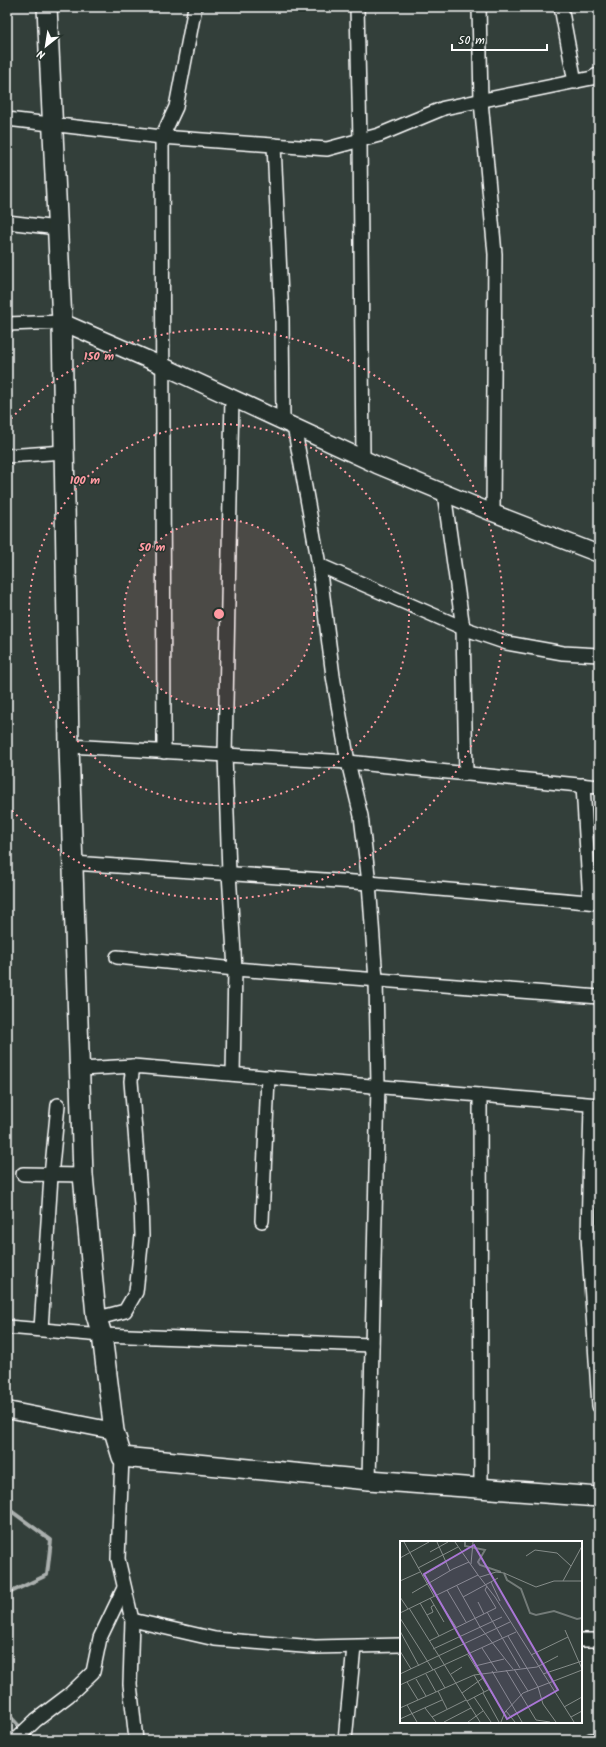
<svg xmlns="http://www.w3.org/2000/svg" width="606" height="1747" font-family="Kalam,sans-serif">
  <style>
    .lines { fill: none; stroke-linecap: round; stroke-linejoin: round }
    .stream { stroke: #abb0ae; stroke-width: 4 }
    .minor-casing { stroke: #fff; stroke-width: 16 }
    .tertiary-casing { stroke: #fff; stroke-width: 19 }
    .secondary-casing { stroke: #fff; stroke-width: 22 }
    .minor { stroke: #26332d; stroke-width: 13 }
    .tertiary { stroke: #26332d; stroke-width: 16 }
    .secondary { stroke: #26332d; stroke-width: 19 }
    .ring { fill: none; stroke: #ff9aa2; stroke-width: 2; stroke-dasharray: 2 4 }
    .inset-river { fill: none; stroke: #737b78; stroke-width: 2 }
    .inset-road { fill: none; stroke: #858c89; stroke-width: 1 }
    .view { fill: #a976d5; fill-opacity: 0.15; stroke: #a976d5; stroke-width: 2 }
    .inset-edge { fill: none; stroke: #fff; stroke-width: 2 }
    .centre { fill: #ff9aa2; stroke: #26332d; stroke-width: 2 }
    .ring-label { font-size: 12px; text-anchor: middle; font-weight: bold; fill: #ff9aa2; stroke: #26332d; stroke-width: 3; stroke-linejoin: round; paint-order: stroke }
  </style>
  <rect width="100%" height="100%" fill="#333f3a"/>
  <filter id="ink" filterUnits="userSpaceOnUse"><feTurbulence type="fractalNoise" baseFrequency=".025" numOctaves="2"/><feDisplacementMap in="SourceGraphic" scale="8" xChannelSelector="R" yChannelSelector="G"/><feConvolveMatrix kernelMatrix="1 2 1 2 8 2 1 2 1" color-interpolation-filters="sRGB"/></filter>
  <g filter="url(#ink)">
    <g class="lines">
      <!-- stream -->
      <g class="stream">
        <polyline points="7,1508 51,1540 47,1575 7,1594"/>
        <polyline points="7,1713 32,1740"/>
      </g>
      <!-- minor casing -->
      <g class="minor-casing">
        <g id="minor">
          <polyline points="357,7 360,140 363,458"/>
          <polyline points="479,7 481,101 495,254 493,513"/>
          <polyline points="561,7 575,82"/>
          <polyline points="7,119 162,137 327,149 379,135 444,108 592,78 599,74"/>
          <polyline points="274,145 282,319 283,421"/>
          <polyline points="7,222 57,228"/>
          <polyline points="7,324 62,322"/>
          <polyline points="232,397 225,755 229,873 235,969 233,1074"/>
          <polyline points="294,426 319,565 333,676 348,762 361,816 369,883 376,980 378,1085 369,1480"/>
          <polyline points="7,456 64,452"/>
          <polyline points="444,493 463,628 466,774"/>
          <polyline points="319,565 463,628 507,643 563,653 599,655"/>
          <polyline points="69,746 348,762 599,787"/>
          <polyline points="164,752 162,137 176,107 195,7"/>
          <polyline points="583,785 590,902"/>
          <polyline points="73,863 369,883 599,903"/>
          <polyline points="117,957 235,969 599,997"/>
          <polyline points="81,1069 133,1066"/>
          <polyline points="480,1095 481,1488"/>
          <polyline points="591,1105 588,1236 599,1406"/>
          <polyline points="23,1174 83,1175"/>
          <polyline points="262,1221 268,1077"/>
          <polyline points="96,1315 106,1316 125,1311 136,1292 142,1236 141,1205 131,1081 133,1066 599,1105"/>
          <polyline points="7,1327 102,1335 372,1345"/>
          <polyline points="41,1329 51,1176 58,1105"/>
          <polyline points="122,1457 118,1559 132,1620 130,1684 136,1740"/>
          <polyline points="132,1620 215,1639 315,1647 401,1645"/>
          <polyline points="581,1640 599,1640"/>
          <polyline points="15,1740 36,1720 69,1695 93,1672 100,1638 124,1588"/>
          <polyline points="345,1740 354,1647"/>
          <polyline points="591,1740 599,1740"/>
        </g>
      </g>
      <!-- tertiary casing -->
      <g class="tertiary-casing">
        <g id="tertiary">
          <polyline points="62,322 163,366 377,465 493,513 599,554"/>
          <polyline points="7,1410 114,1431"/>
        </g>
      </g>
      <!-- secondary casing -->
      <g class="secondary-casing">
        <polyline id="secondary" points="47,7 62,322 69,746 83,1175 96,1315 102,1335 114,1431 122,1457 369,1480 599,1497"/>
      </g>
      <!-- minor -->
      <use href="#minor" class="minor"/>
      <!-- tertiary -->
      <use href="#tertiary" class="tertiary"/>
      <!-- secondary -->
      <use href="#secondary" class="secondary"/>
    </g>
  </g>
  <!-- distance rings -->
  <circle cx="219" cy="614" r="95" fill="#ff9aa2" fill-opacity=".12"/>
  <g class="ring">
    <circle cx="219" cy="614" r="95"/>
    <circle cx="219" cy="614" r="190"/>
    <path d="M7 423A285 285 0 1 1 7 805"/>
  </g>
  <!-- overview -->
  <g transform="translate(400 1541)">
    <rect width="182" height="182" fill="#333f3a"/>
    <path class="inset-river" d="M65 1V5L85 9 78 21 80 24 101 31M104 32 107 39 121 48 130 72 136 74 154 70 177 78 182 77"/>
    <path class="inset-road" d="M4 1 34 55M37 1 50 30M55 1 78 34M30 11 48 1M126 15 135 9 157 12 171 25M0 17 29 1M71 23 73 1M18 27 58 6M22 35 46 21M80 36 96 31 104 32 136 46 154 40H182M0 40 20 31M163 40 182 5M91 41 100 60M57 45 80 86 113 128M47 49 66 81M12 52 53 28 69 21M36 55 56 86M0 56 8 68M63 56 98 37M30 57 44 81M78 61 84 73M20 62 39 95M9 67 80 181M87 71 120 127M0 72 78 34 95 56 174 181M27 74 33 71 31 66 34 64M0 77 33 129M165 89 182 128M0 90 19 125M108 95 138 146 143 163 156 181M29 100 96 67 85 49 87 45M82 107 97 130M33 108 102 76M0 110 11 128M68 114 104 172M131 114 168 96M75 125 104 118M34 128 45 147M114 128 128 150M106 129 136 179 150 181M92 130 122 181M0 133 110 81M26 133 36 151M51 133 62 126M143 133 182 120M74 134 84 151M16 138 26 155M7 141 18 159M0 144 116 91M38 150 47 168M62 152 83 137M83 152 99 181M74 156 91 181M67 160 90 148M7 164 17 181M164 166 182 156M0 167 74 134 137 126 158 115M25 167 36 181M106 170 115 181M32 176 66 159M171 176 182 170M0 178 42 159M44 181 71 167M68 181 83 170M101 181 105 171 123 152 182 129"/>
    <path class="view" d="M74 4 158 149 107 178 24 33Z"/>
    <rect width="182" height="182" class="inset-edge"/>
  </g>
  <circle cx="219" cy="614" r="6" class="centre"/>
  <g class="ring-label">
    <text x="99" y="360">150 m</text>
    <text x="85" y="484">100 m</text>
    <text x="152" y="551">50 m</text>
  </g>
  <!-- margin -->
  <rect width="606" height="1747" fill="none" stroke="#26332d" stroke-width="24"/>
  <rect x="12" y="12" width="582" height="1723" fill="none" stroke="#fff" stroke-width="1.5" filter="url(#ink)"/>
  <!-- north arrow -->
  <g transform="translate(46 46) rotate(210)" stroke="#26332d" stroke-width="3" paint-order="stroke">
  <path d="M0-3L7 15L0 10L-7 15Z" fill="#ffffff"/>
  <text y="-6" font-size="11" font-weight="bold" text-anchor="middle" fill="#ffffff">N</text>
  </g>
  <!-- scale -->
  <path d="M452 44v6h95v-6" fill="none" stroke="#ffffff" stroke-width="2"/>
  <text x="458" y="44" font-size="12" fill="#ffffff" stroke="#26332d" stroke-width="3" paint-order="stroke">50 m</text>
</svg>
